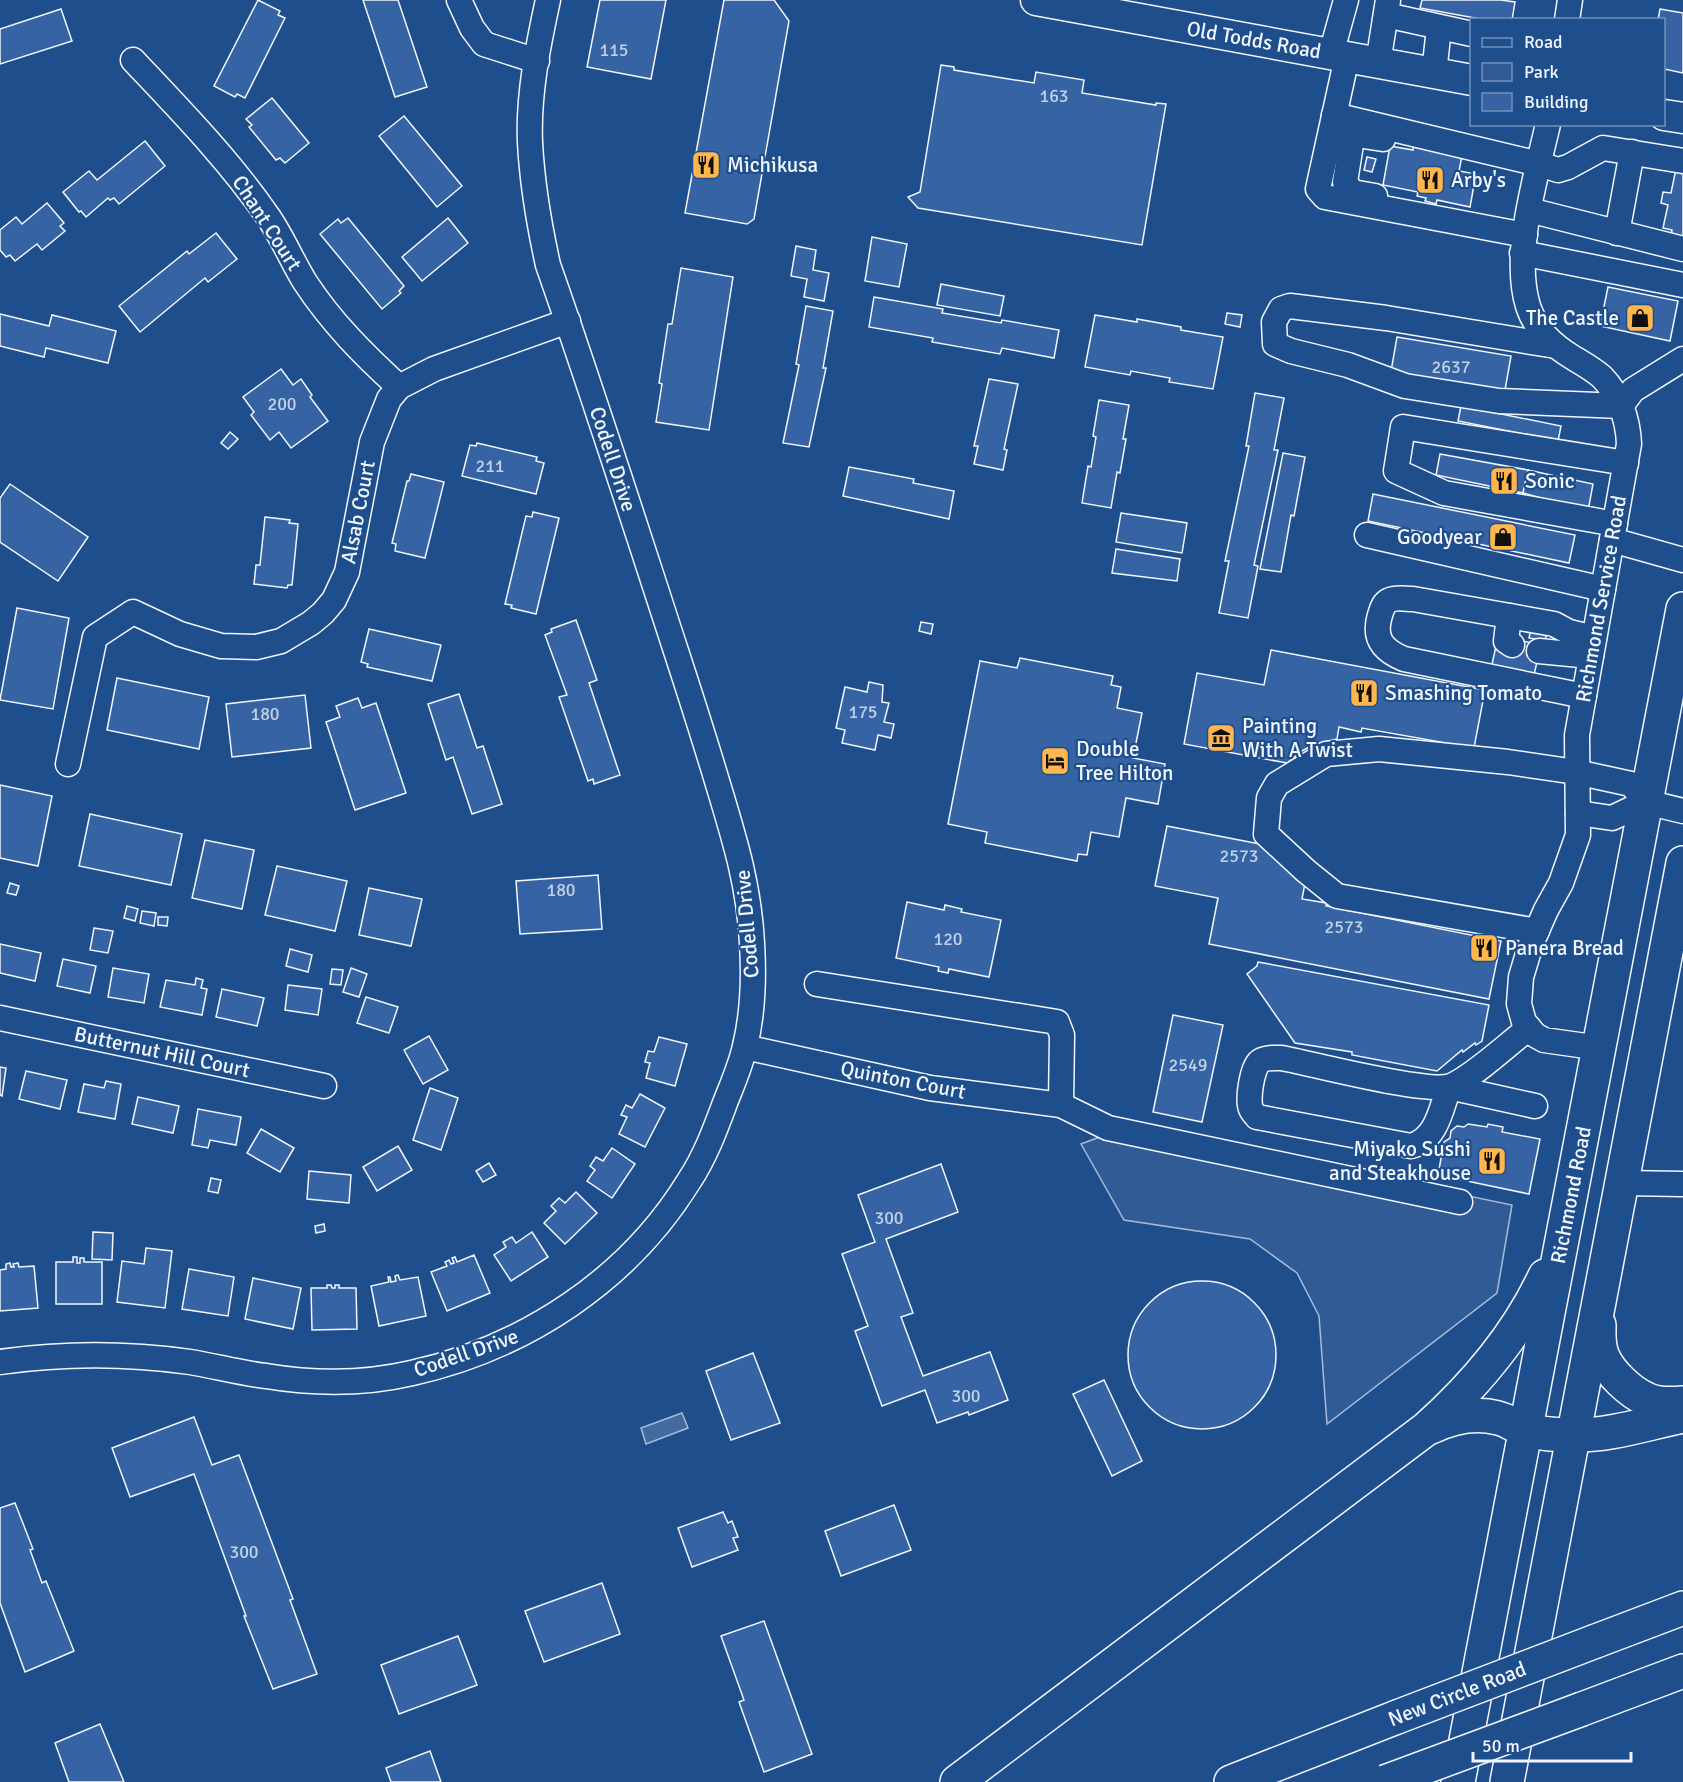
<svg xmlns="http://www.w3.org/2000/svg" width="1683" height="1782" font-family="Signika,sans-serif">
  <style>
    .green { fill: #305b95; stroke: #a8bbd7; stroke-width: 1.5 }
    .water { fill: #446ba0; stroke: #a8bbd7; stroke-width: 1.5 }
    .building { fill: #3563a3; stroke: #f2f6ff; stroke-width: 1.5 }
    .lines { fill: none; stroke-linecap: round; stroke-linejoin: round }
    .minor-casing { stroke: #f2f6ff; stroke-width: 27 }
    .major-casing { stroke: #f2f6ff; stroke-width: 33 }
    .highway-casing { stroke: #f2f6ff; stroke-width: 36 }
    .minor { stroke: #1f4e8c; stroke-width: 24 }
    .major { stroke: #1f4e8c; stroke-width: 30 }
    .highway { stroke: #1f4e8c; stroke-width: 33 }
    .highway-bridge-casing { stroke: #f2f6ff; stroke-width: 36; stroke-linecap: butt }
    .highway-bridge { stroke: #1f4e8c; stroke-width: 33 }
    .labels { text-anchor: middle; stroke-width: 4.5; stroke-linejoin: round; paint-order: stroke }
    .number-label { font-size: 18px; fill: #c3d1e8 }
    .street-label { font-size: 21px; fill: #f2f6ff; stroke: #1f4e8c }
    .poi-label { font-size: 21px; fill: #f2f6ff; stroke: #1f4e8c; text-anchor: start }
  </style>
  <rect width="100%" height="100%" fill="#1f4e8c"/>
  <!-- green -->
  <polygon class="green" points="1100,1137 1247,1150 1512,1205 1497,1293 1327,1424 1319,1316 1297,1273 1250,1239 1124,1220 1081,1144"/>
  <!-- water -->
  <polygon class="water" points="682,1413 688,1428 646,1444 641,1428"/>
  <!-- building -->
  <g class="building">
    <polygon points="258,0 280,11 278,15 285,18 245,98 237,94 235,97 214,86"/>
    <polygon points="363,0 398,0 427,87 395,97"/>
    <polygon points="600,0 666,0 651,79 587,67"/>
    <polygon points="724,0 774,0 789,21 754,219 747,224 685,213"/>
    <polygon points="1422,0 1501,0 1515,2 1512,20 1486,20 1420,8"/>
    <polygon points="61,9 72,41 0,64 0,29"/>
    <polygon points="1660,9 1683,13 1683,73 1664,69 1664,20 1658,20"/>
    <polygon points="941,65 954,67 954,70 1034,83 1036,72 1084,80 1082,93 1156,105 1156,103 1166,104 1142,245 918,208 908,197 920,192"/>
    <polygon points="272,98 309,143 285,163 280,158 276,160 249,127 252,125 246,119"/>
    <polygon points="404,116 462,186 437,207 379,136"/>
    <polygon points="145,141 165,166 119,204 114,198 110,200 108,198 86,217 81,211 79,212 63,192 89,171 97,180"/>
    <polygon points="1390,146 1413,150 1413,147 1462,156 1459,171 1476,174 1470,207 1437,200 1436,204 1425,201 1426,198 1417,196 1418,192 1383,185"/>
    <polygon points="1367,157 1376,159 1372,172 1364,170"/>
    <polygon points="1676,169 1683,171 1683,243 1670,241 1672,230 1663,228 1668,205 1661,203 1663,192 1671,193"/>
    <polygon points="47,203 64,223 60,226 65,231 42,250 37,244 15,261 10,255 6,257 0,250 0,230 16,217 22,224"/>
    <polygon points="348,218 404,286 399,291 401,293 382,309 320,234 338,219 341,223"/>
    <polygon points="448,218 468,243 422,281 402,257"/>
    <polygon points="216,233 237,259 208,282 205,278 140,332 119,306 187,251 189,254"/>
    <polygon points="872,237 907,244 899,287 865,281"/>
    <polygon points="796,246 816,250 813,270 829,273 824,301 804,297 807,279 791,276"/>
    <polygon points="681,268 733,277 709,430 656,422 662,384 659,383 668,324 672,324"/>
    <polygon points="941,284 1004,296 1000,316 937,305"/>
    <polygon points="1608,287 1678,301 1670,341 1600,326"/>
    <polygon points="874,297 943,309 942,313 1001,323 1002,320 1059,330 1054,358 1002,348 1000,354 932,342 933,338 869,327"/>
    <polygon points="806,306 833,311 823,368 826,368 809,447 783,443 799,365 796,364"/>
    <polygon points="1227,313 1242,315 1240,327 1225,324"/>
    <polygon points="0,314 49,326 52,315 116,331 108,363 46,348 44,357 0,346"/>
    <polygon points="1095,315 1137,322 1137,319 1181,327 1181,330 1223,337 1213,389 1169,382 1170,378 1131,371 1130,375 1085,367"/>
    <polygon points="1397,337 1511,356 1504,396 1390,377"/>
    <polygon points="281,369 293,385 301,379 312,395 310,397 328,421 291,448 279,432 270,440 251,415 254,412 243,397"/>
    <polygon points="989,379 1018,384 1004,449 1007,450 1003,470 974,464 978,446 974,446"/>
    <polygon points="1255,393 1284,398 1274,450 1278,450 1254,565 1258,566 1248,618 1219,613 1229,561 1225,561 1249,446 1246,446"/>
    <polygon points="1099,400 1129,405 1123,439 1126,439 1120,473 1117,472 1111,508 1082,503 1088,466 1091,467 1096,437 1093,436"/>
    <polygon points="1461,406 1561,426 1558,441 1458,421"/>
    <polygon points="230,432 238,439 228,449 221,443"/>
    <polygon points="477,443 537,457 536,461 544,463 536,494 462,476 470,445 476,446"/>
    <polygon points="1283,453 1305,457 1294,516 1291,515 1281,572 1260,569"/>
    <polygon points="1440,454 1528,470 1523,493 1436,475"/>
    <polygon points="849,467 914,479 913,483 954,491 949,519 843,496"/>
    <polygon points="1528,470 1593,484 1588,511 1523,493"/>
    <polygon points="411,474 444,482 425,558 395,551 396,544 392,543 407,481 409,481"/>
    <polygon points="10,484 88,537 58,581 0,542 0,498"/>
    <polygon points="1373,494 1575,535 1569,563 1368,521"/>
    <polygon points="533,512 559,518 536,614 511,608 512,605 505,604 526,516 532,517"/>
    <polygon points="1121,513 1187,523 1182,553 1116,542"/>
    <polygon points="265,517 290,520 289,523 298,524 292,585 288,585 287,588 254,584 256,565 260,565"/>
    <polygon points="1116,549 1180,559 1177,581 1112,573"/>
    <polygon points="17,608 69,618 53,709 0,700"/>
    <polygon points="576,620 597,680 589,683 620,775 594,784 593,779 588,781 559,697 567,695 545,635 552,632 551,629"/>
    <polygon points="921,622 933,624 931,634 919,631"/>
    <polygon points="1532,623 1548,626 1545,641 1529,638"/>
    <polygon points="369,629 441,645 432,681 367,667 368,664 361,662"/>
    <polygon points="1513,639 1541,645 1533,679 1491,669 1496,646"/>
    <polygon points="1271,650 1485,690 1474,748 1362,728 1361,732 1339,727 1337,739 1315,744 1302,751 1287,763 1184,744 1197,673 1264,685"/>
    <polygon points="1020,658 1113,676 1111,685 1121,687 1117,708 1142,713 1133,758 1165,764 1158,804 1126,798 1119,837 1091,832 1087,855 1078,854 1077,861 985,843 987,832 948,824 980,661 1017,668"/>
    <polygon points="117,678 209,697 199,749 107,730"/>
    <polygon points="869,682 883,685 882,702 889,703 884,722 894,724 891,738 878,735 875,750 842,743 845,730 836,728 845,687 867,692"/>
    <polygon points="459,694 477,748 483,746 502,804 472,814 453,757 446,760 428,704"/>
    <polygon points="305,695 311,748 232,757 226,704"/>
    <polygon points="358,698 362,708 376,703 406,793 355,810 326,722 340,717 336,706"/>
    <polygon points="0,785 52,796 38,866 0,858"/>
    <polygon points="90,814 182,834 171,885 79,866"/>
    <polygon points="1167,826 1270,846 1305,883 1302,899 1326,903 1326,906 1501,941 1489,999 1209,944 1218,898 1155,886"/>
    <polygon points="205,840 254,850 242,909 192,898"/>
    <polygon points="277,866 347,881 335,931 265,915"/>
    <polygon points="598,875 602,929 520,934 516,881"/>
    <polygon points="10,883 19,886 16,895 7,893"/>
    <polygon points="369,888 422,899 411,946 359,935"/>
    <polygon points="907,902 944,910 945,905 962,909 961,912 1001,920 989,977 949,969 948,973 938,971 939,967 896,958"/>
    <polygon points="127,906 138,909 135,921 124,918"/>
    <polygon points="142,911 156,913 154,926 140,923"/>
    <polygon points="158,917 168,917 167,926 158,925"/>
    <polygon points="94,928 113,931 108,953 90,950"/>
    <polygon points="0,944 41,953 35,981 0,973"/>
    <polygon points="290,949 312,955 308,972 286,966"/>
    <polygon points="63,959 96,966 90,993 57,986"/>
    <polygon points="1258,962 1489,1005 1482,1041 1476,1045 1475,1043 1463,1052 1462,1050 1437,1071 1352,1055 1352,1052 1295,1043 1247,974 1257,966"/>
    <polygon points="113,968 149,974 144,1003 108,997"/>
    <polygon points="351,968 367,974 359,997 343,992"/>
    <polygon points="332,969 343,970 341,985 330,984"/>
    <polygon points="196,978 203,980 201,988 207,989 202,1015 160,1007 166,980 195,985"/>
    <polygon points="288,985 322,989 318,1015 285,1010"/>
    <polygon points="222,989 264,998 257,1026 216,1017"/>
    <polygon points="366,997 398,1007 389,1033 357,1023"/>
    <polygon points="1173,1015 1223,1025 1202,1122 1153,1112"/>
    <polygon points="429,1036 448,1070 423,1084 404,1050"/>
    <polygon points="659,1037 687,1044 675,1086 646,1078 650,1063 645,1062 648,1051 654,1052"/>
    <polygon points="0,1067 6,1068 2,1096 0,1095"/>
    <polygon points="26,1071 67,1080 60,1109 19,1099"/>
    <polygon points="106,1081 121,1084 115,1119 78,1112 84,1084 104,1088"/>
    <polygon points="430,1088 458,1098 441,1150 413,1140"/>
    <polygon points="640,1094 665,1108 645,1147 619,1134 627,1117 621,1115 626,1105 632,1108"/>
    <polygon points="138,1097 179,1106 173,1133 132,1124"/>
    <polygon points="198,1109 241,1117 236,1145 210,1140 208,1148 192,1145"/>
    <polygon points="1468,1124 1487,1127 1488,1124 1503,1127 1502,1132 1540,1139 1529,1194 1438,1175 1444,1142 1450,1138 1451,1131 1457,1126 1464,1127"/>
    <polygon points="261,1129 294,1148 280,1172 247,1153"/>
    <polygon points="398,1146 412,1170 377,1191 363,1167"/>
    <polygon points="612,1148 635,1164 612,1198 587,1181 595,1170 590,1166 596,1157 603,1161"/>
    <polygon points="489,1163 496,1175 483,1182 476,1171"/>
    <polygon points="941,1164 958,1212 886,1239 913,1313 901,1317 923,1376 990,1352 1008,1400 969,1415 968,1412 937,1423 925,1390 882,1406 855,1331 868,1326 842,1254 875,1242 858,1195"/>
    <polygon points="309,1171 351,1175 349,1203 307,1199"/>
    <polygon points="211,1178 221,1180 218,1193 208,1191"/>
    <polygon points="576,1192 597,1213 565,1244 544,1223 556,1211 551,1206 559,1198 565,1203"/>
    <polygon points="324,1224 325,1231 316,1233 315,1226"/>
    <polygon points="93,1232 113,1233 112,1260 92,1259"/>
    <polygon points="532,1232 548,1257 511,1281 494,1255 506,1247 503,1242 512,1237 516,1243"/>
    <polygon points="146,1248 172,1251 165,1308 117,1302 122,1261 144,1264"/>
    <polygon points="474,1255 490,1293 447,1311 431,1272 447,1266 445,1262 449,1260 451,1264 454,1263 452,1258 455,1257 457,1262"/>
    <polygon points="73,1257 77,1257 77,1263 80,1263 80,1258 84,1258 84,1262 102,1262 102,1304 56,1304 56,1262 73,1262"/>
    <polygon points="10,1263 11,1267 14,1267 13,1264 18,1263 19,1267 34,1266 38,1308 0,1311 0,1270 6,1269 6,1264"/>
    <polygon points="189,1269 234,1277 228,1316 182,1309"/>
    <polygon points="398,1275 400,1280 418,1277 426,1316 379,1326 371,1286 389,1282 388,1277 390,1277 391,1282 396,1281 395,1276"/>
    <polygon points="253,1278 301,1288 293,1329 245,1319"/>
    <circle cx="1202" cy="1355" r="74"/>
    <polygon points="327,1285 331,1285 332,1288 335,1288 335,1285 339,1285 339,1288 356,1288 357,1329 312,1330 311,1288 327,1288"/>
    <polygon points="753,1353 780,1423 731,1440 706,1371"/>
    <polygon points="1104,1380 1142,1461 1112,1476 1073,1394"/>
    <polygon points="194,1417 212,1465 239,1455 293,1599 290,1600 317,1674 273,1689 244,1616 246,1616 194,1474 130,1497 112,1448"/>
    <polygon points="15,1503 33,1549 30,1550 42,1583 46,1581 74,1651 25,1672 0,1603 0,1508"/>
    <polygon points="894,1505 911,1550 841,1576 825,1531"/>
    <polygon points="723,1512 728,1523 732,1521 738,1537 733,1538 738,1550 692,1567 678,1528"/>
    <polygon points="602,1583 620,1634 544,1662 525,1611"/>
    <polygon points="764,1621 812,1754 764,1772 739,1702 744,1700 721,1636"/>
    <polygon points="458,1636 477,1685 399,1714 381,1665"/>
    <polygon points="100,1724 124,1782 69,1782 55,1743"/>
    <polygon points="430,1751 441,1782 391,1782 386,1768"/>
  </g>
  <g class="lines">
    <!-- minor casing -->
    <g class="minor-casing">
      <g id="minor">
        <polyline points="459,0 472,28 484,44 537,61"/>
        <polyline points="1386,15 1472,34"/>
        <polyline points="1567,20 1570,0"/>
        <polyline points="1331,54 1346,0"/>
        <polyline points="1347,57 1318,189 1325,197 1525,235"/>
        <path d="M133 60C180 110 228 159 267 215 282 236 292 261 305 282 331 322 364 355 399 387"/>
        <polyline points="1378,63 1388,0"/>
        <polyline points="1434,73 1439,28"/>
        <polyline points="1334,115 1539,164 1558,170 1568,167 1603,148 1683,161"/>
        <path d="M1548 124C1536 177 1512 254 1528 306 1535 328 1552 345 1572 357 1582 363 1593 369 1602 377 1620 396 1628 419 1629 444L1577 735 1578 835 1561 883 1546 910 1531 944 1521 977 1519 1004 1524 1022 1535 1035 1544 1040 1600 1048"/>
        <polyline points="1375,196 1352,192 1345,182 1352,138 1357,135 1383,139"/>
        <polyline points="1529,210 1683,249"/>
        <polyline points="1617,233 1632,152"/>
        <polyline points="1522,253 1683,285"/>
        <polyline points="1556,346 1386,318 1290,306 1281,309 1274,322 1275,344 1291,351 1348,365 1405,386 1499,401 1621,406 1633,390 1683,359"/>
        <polyline points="1615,524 1444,493 1396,471 1403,427 1626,463"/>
        <polyline points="1367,535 1603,589"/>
        <polyline points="1612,540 1683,560"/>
        <polyline points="1509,616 1506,641 1512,645"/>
        <polyline points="1539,651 1591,656"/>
        <path d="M1584 696 1404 659C1382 650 1373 638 1380 615 1382 609 1383 603 1390 600 1396 597 1406 599 1413 599L1554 624 1569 632 1594 638"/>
        <polyline points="68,764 95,637 133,612 180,634 221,646 256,647 281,641 311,623 323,613 334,600 347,572 372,442 389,399 399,387 434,369 568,321"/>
        <polyline points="1646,802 1683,811"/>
        <polyline points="1578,813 1612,818 1646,802"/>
        <polyline points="1537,931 1337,896 1306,871 1266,834 1269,798 1277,784 1326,754 1379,749 1508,762 1576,772 1631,784 1646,802"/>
        <polyline points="817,984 1057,1022 1062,1035 1061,1105"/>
        <polyline points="0,1018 324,1086"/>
        <path d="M1529 1028C1508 1044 1473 1077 1451 1086 1427 1094 1313 1064 1282 1058 1275 1058 1265 1057 1259 1062 1252 1069 1247 1100 1251 1109 1252 1112 1255 1114 1257 1117L1411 1146C1437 1139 1441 1109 1449 1087L1535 1106"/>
        <polyline points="745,1047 930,1088 1061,1105 1108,1128 1460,1202"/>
        <polyline points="1622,1183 1683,1184"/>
        <path d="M0 1362C63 1353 126 1353 190 1362 215 1366 240 1373 266 1376 314 1384 365 1384 412 1373 525 1348 628 1280 689 1181 705 1157 715 1130 725 1103 732 1085 741 1065 745 1046 753 1013 754 976 752 943 749 887 736 844 720 791 706 744 691 697 676 651 634 522 593 393 548 265 539 224 532 183 530 142 528 95 538 46 548 0"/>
      </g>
    </g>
    <!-- major casing -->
    <g class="major-casing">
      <g id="major">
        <polyline points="1036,0 1472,80"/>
        <polyline points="1664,115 1683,118"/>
      </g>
    </g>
    <!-- highway casing -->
    <g class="highway-casing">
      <g id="highway">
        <path d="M1599 1325C1599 1336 1598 1346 1603 1357 1610 1373 1630 1392 1646 1399 1656 1404 1672 1404 1683 1403"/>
        <path d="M1431 1427C1452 1417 1475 1412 1498 1418 1507 1420 1515 1426 1523 1429 1538 1434 1559 1435 1574 1435 1610 1436 1648 1423 1683 1416"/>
        <polyline points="1596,1641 1683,1608"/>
        <polyline points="1582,1709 1683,1671"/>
        <path d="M957 1782 1426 1429C1474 1386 1517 1336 1545 1276"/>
        <polyline points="1231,1782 1397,1717"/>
        <polyline points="1458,1782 1683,609"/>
        <polyline points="1507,1782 1683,863"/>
      </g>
    </g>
    <!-- minor -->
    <use href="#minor" class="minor"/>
    <!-- major -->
    <use href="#major" class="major"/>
    <!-- highway -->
    <use href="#highway" class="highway"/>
    <!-- highway-bridge casing -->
    <g class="highway-bridge-casing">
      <g id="highway-bridge">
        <polyline points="1397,1717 1596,1641"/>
        <polyline points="1385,1782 1582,1709"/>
      </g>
    </g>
    <!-- highway-bridge -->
    <use href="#highway-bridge" class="highway-bridge"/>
  </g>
  <!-- icons -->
  <defs>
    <g id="restaurant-square" transform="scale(1.5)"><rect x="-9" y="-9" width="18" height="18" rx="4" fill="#ffb74d" stroke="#1f4e8c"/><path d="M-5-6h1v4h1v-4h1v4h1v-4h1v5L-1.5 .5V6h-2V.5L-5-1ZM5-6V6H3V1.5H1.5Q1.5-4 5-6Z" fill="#111"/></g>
    <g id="shop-square" transform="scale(1.5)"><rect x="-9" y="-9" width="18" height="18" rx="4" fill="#ffb74d" stroke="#1f4e8c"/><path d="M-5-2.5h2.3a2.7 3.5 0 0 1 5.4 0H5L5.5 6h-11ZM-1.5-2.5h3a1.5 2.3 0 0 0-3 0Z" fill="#111"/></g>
    <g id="museum-square" transform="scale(1.5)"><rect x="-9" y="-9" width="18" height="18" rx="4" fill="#ffb74d" stroke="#1f4e8c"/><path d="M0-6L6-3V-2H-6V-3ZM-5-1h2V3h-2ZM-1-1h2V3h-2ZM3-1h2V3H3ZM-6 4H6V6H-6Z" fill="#111"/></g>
    <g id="hotel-square" transform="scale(1.5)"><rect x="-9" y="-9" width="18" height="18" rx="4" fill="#ffb74d" stroke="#1f4e8c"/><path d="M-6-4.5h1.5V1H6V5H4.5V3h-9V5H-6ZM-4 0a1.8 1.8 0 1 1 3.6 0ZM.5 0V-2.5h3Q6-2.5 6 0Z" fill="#111"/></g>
  </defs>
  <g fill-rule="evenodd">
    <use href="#restaurant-square" x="706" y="165"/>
    <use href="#restaurant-square" x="1430" y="180"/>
    <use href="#shop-square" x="1640" y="318"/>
    <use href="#restaurant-square" x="1504" y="481"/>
    <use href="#shop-square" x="1503" y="537"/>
    <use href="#restaurant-square" x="1364" y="693"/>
    <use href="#museum-square" x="1221" y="738"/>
    <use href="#hotel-square" x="1055" y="761"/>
    <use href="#restaurant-square" x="1484" y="948"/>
    <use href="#restaurant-square" x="1492" y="1161"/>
  </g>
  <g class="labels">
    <!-- number labels -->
    <g class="number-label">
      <text x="614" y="56">115</text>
      <text x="1054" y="102">163</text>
      <text x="1451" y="373">2637</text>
      <text x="282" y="410">200</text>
      <text x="490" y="472">211</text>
      <text x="863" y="718">175</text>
      <text x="265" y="720">180</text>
      <text x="1239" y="862">2573</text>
      <text x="561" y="896">180</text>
      <text x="1344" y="933">2573</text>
      <text x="948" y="945">120</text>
      <text x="1188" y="1071">2549</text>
      <text x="889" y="1224">300</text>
      <text x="966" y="1402">300</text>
      <text x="244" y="1558">300</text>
    </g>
    <!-- street labels -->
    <g class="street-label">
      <text transform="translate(1254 40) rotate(10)" y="7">Old Todds Road</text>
      <text transform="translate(267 223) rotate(57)" y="7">Chant Court</text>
      <text transform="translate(613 459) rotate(72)" y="7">Codell Drive</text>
      <text transform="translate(358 512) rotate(-79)" y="7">Alsab Court</text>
      <text transform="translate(1601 599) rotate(-80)" y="7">Richmond Service Road</text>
      <text transform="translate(747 924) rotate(-95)" y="7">Codell Drive</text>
      <text transform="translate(162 1052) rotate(12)" y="7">Butternut Hill Court</text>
      <text transform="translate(903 1080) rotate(11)" y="7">Quinton Court</text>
      <text transform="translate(1571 1195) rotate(-79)" y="7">Richmond Road</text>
      <text transform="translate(466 1353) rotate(-19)" y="7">Codell Drive</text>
      <text transform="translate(1457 1694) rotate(-21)" y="7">New Circle Road</text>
    </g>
    <!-- poi labels -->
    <g class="poi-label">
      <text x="727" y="172">Michikusa</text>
      <text x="1451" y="187">Arby's</text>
      <text x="1619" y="325" text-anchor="end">The Castle</text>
      <text x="1525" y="488">Sonic</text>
      <text x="1482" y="544" text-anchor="end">Goodyear</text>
      <text x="1385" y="700">Smashing Tomato</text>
      <text x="1242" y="733">Painting<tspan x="1242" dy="24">With A Twist</tspan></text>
      <text x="1076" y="756">Double<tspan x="1076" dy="24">Tree Hilton</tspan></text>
      <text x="1505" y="955">Panera Bread</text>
      <text x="1471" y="1156" text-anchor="end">Miyako Sushi<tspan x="1471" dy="24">and Steakhouse</tspan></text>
    </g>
  </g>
  <!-- legend -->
  <rect x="1470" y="18" width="195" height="108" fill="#1f4e8c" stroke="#7391ba" stroke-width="1.5"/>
  <rect x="1482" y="38" width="30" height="9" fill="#1f4e8c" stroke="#7391ba" stroke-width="1.5"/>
  <text x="1524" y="48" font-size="18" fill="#f2f6ff">Road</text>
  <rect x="1482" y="63" width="30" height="18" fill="#305b95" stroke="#7391ba" stroke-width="1.5"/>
  <text x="1524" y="78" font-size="18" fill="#f2f6ff">Park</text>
  <rect x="1482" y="93" width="30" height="18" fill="#3563a3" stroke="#7391ba" stroke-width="1.5"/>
  <text x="1524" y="108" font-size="18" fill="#f2f6ff">Building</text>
  <!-- scale -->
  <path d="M1473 1752v9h158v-9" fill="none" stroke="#f2f6ff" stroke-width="3"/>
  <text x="1482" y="1752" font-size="18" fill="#f2f6ff" stroke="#1f4e8c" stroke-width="4.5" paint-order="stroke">50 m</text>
</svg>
